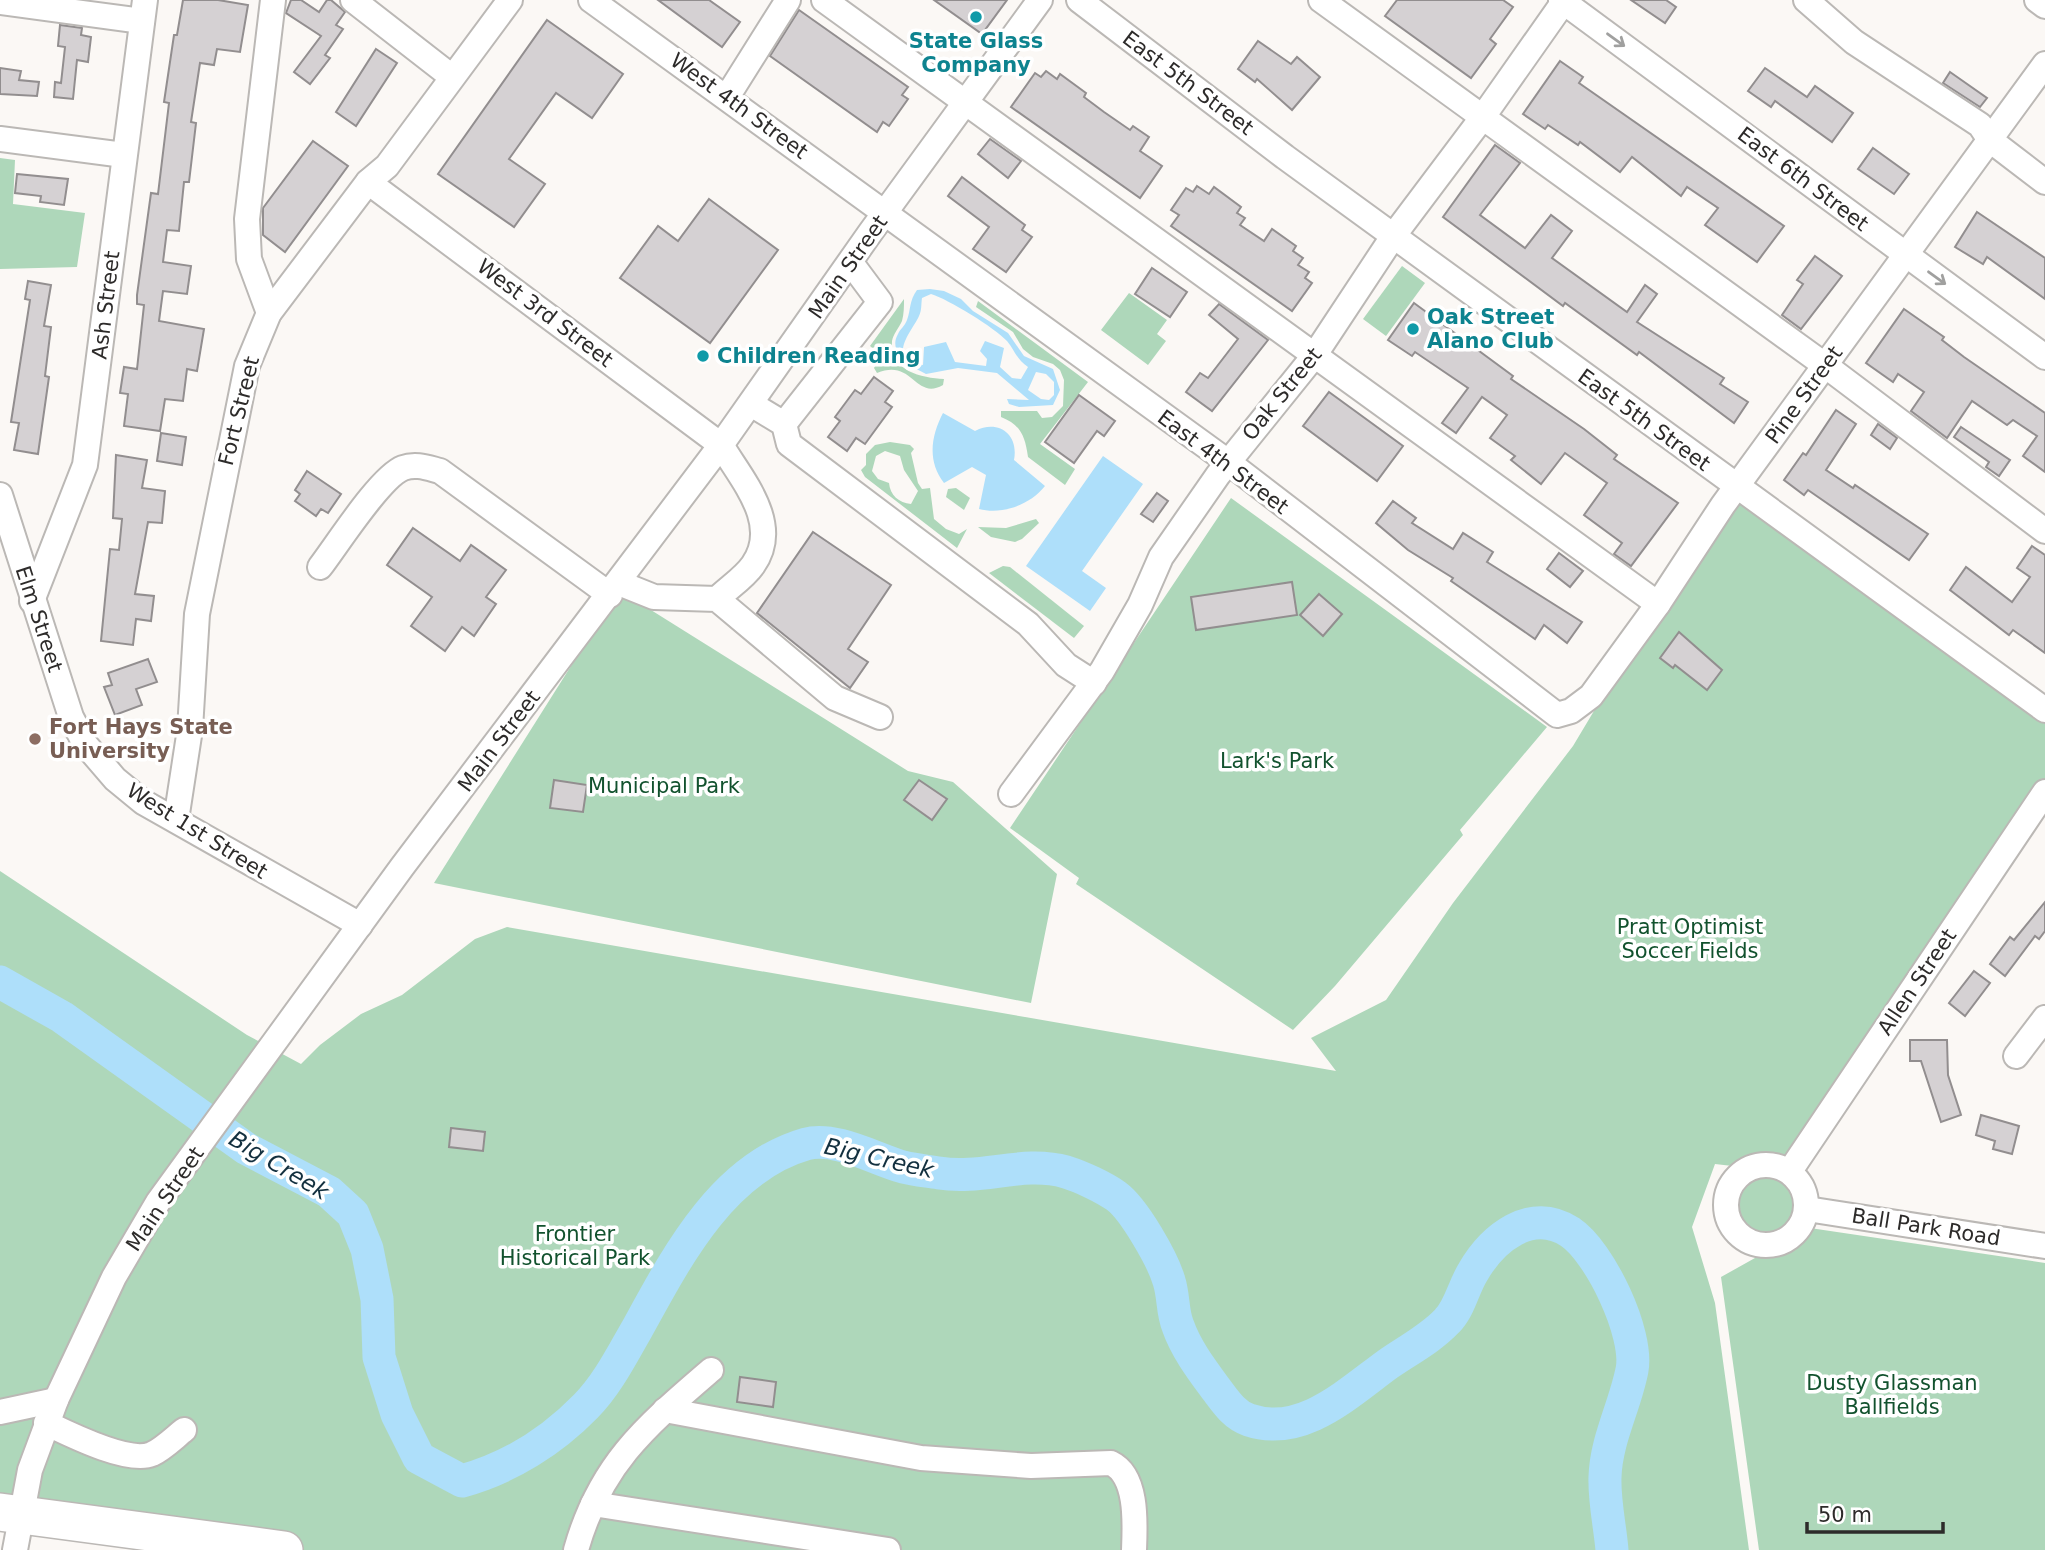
<svg xmlns="http://www.w3.org/2000/svg" width="2045" height="1550" font-family="'DejaVu Sans',sans-serif">
  <style>
    .green { fill: #aed7ba; fill-rule: evenodd }
    .water { fill: #aedffa; fill-rule: evenodd }
    .lines { fill: none; stroke-linecap: round; stroke-linejoin: round }
    .river { stroke: #aedffa; stroke-width: 33 }
    .building { fill: #d5d1d3; stroke: #928e8f; stroke-width: 2 }
    .minor-casing { stroke: #bbb8b5; stroke-width: 28 }
    .highway-casing { stroke: #bbb8b5; stroke-width: 40 }
    .minor { stroke: #fff; stroke-width: 24 }
    .highway { stroke: #fff; stroke-width: 37 }
    .oneway { stroke: #a0a09f }
    .culture-dot { fill: #0f9aa8; stroke: #fff; stroke-width: 2.5 }
    .education-dot { fill: #8d6e63; stroke: #fff; stroke-width: 2.5 }
    .labels { text-anchor: middle; stroke-width: 7; stroke-linejoin: round; paint-order: stroke }
    .culture-label { font-size: 21px; font-weight: bold; fill: #0d838f; stroke: #fff; text-anchor: start }
    .street-label { font-size: 21px; fill: #2d2b2a; stroke: #fff }
    .education-label { font-size: 21px; font-weight: bold; fill: #785e54; stroke: #fff; text-anchor: start }
    .park-label { font-size: 21px; fill: #12522e; stroke: #fff }
    .water-label { font-size: 23px; font-style: italic; fill: #13303f; stroke: #fff }
  </style>
  <rect width="100%" height="100%" fill="#fbf8f5"/>
  <!-- green -->
  <g class="green">
    <polygon points="0,158 15,160 13,204 85,213 77,267 0,269"/>
    <polygon points="1402,266 1425,283 1386,336 1363,319"/>
    <polygon points="1129,293 1167,320 1157,334 1166,341 1148,365 1101,330"/>
    <path d="M904 299C904 306 904 314 902 321 899 328 893 334 892 341 889 371 922 378 944 379L943 385C915 401 913 358 877 373L874 368 881 355 870 346Z"/>
    <path d="M978 301 1088 382 1040 444 1075 469 1065 485 1028 457C1025 436 1021 425 1001 417V411H1037L1042 418 1052 417 1063 406 1064 380 1060 370 1053 364 1033 357 1023 349 1013 332 976 307Z"/>
    <path d="M890 442 910 445 914 449 911 453 918 483 922 489 930 488 934 519 946 529 959 534 967 529 957 548 865 477 861 470 866 465V454L875 445ZM885 451 900 456 904 470 918 491 911 504C899 503 890 495 889 483L878 479 872 471 876 456Z"/>
    <path d="M1737 486 2045 710V792L1790 1171C1807 1193 1815 1218 1790 1238L1810 1228 2045 1263V1550H1759L1721 1277 1782 1243C1728 1253 1704 1199 1750 1168L1715 1164 1692 1227 1715 1303 1749 1550H284L0 1512V871L247 1035 301 1064 320 1045 361 1014 402 995 475 939 507 927 1336 1071 1311 1038 1386 1000 1453 903 1573 746 1658 604Z"/>
    <polygon points="956,488 970,498 964,510 946,497 948,489"/>
    <polygon points="1231,498 1547,727 1460,830 1463,835 1335,986 1293,1030 1076,884 1079,878 1010,828"/>
    <polygon points="1036,519 1039,523 1022,539 1015,542 991,537 978,527 1006,528"/>
    <polygon points="1003,566 1010,567 1084,626 1074,638 989,573"/>
    <polygon points="619,590 908,771 953,782 1057,874 1031,1003 434,883"/>
  </g>
  <!-- water -->
  <g class="water">
    <path d="M930 289 944 291 961 299 973 311 1008 333 1024 356 1053 369 1060 390 1053 405 1019 407 1009 404 1007 399 1029 400 997 373 958 368 926 374C912 367 887 353 898 334 900 329 905 326 907 320 911 309 909 301 917 290ZM931 294C948 299 995 328 1007 341 1015 351 1017 360 1028 367L1021 379 1012 378 1000 367 1004 348 985 341 980 351 987 359 986 366 955 362 946 342 924 347 923 365C884 360 913 330 919 316 922 310 921 304 922 298ZM1036 372 1046 374 1054 382V395L1049 400 1041 399 1028 390Z"/>
    <path d="M943 413 975 431C998 419 1019 434 1014 460L1045 486C1030 505 1002 515 979 509L986 475 972 467 944 483C927 461 931 436 943 413Z"/>
    <polygon points="1103,456 1143,484 1082,571 1106,588 1090,611 1026,566"/>
  </g>
  <g class="lines">
    <!-- river -->
    <path class="river" d="M0 982 62 1017 247 1149 329 1192 353 1214 367 1249 377 1299 379 1357 397 1414 419 1458 462 1481C509 1468 552 1441 586 1406 607 1385 622 1355 637 1329 676 1258 722 1168 806 1144 835 1136 875 1159 903 1167 915 1170 927 1171 939 1173 983 1180 1023 1160 1066 1172 1082 1177 1103 1187 1116 1196 1134 1209 1163 1260 1169 1281 1174 1296 1172 1312 1178 1326 1186 1349 1202 1370 1216 1389 1225 1401 1234 1415 1249 1420 1302 1438 1348 1393 1388 1364 1408 1350 1430 1339 1447 1321 1460 1308 1463 1288 1473 1272 1492 1239 1531 1206 1570 1232 1600 1252 1639 1334 1632 1370 1625 1406 1606 1440 1605 1477 1604 1500 1610 1526 1612 1550"/>
  </g>
  <!-- building -->
  <g class="building">
    <polygon points="183,0 218,0 248,5 240,52 217,49 214,65 200,63 191,122 196,123 189,182 184,182 179,231 167,230 163,262 191,266 187,294 163,291 159,321 204,329 197,371 187,369 183,401 165,399 160,431 124,426 128,394 120,393 124,367 137,369 144,305 137,304 137,295 151,193 158,194 169,103 164,102 174,35 177,35"/>
    <polygon points="291,0 301,0 319,12 327,0 331,0 345,12 336,25 343,29 325,55 330,58 310,84 294,72 321,36 286,13"/>
    <polygon points="658,0 709,0 740,22 722,47"/>
    <polygon points="934,0 1007,0 982,34"/>
    <polygon points="1397,0 1503,0 1513,7 1490,39 1496,44 1471,78 1385,16"/>
    <polygon points="1631,0 1666,0 1676,7 1665,23"/>
    <polygon points="799,10 908,87 902,95 908,99 889,126 883,122 877,132 770,56"/>
    <polygon points="547,20 623,74 592,118 556,93 509,159 545,184 514,227 438,174"/>
    <polygon points="60,25 82,28 81,35 91,37 88,62 77,60 73,99 54,97 55,82 61,83 65,47 58,46"/>
    <polygon points="1258,41 1291,64 1297,57 1320,77 1292,110 1257,79 1255,82 1238,69"/>
    <polygon points="376,49 397,63 356,126 336,112"/>
    <polygon points="1560,61 1583,77 1579,83 1784,226 1757,262 1705,225 1718,208 1687,187 1681,196 1632,157 1620,172 1580,142 1578,145 1548,125 1545,129 1523,114"/>
    <polygon points="0,68 21,71 19,80 39,82 37,96 0,94"/>
    <polygon points="1765,68 1807,97 1815,86 1853,113 1832,142 1775,101 1771,107 1748,91"/>
    <polygon points="1046,71 1057,79 1060,74 1086,93 1084,97 1104,112 1130,130 1133,126 1149,137 1140,151 1162,166 1140,198 1011,107 1035,73 1041,77"/>
    <polygon points="1950,72 1987,98 1980,107 1943,83"/>
    <polygon points="990,139 1021,161 1008,178 978,154"/>
    <polygon points="313,141 348,166 285,252 263,235 263,208"/>
    <polygon points="1495,145 1520,163 1480,215 1525,248 1551,215 1572,231 1552,258 1627,312 1645,285 1657,294 1637,322 1724,378 1720,384 1748,402 1734,423 1639,352 1637,355 1565,303 1563,306 1443,217"/>
    <polygon points="1873,148 1909,174 1894,194 1858,169"/>
    <polygon points="17,174 68,179 64,205 40,202 41,196 15,193"/>
    <polygon points="962,177 1025,225 1022,230 1032,237 1006,272 973,249 989,227 948,196"/>
    <polygon points="1197,186 1209,194 1214,187 1241,207 1237,213 1245,218 1240,225 1264,241 1272,229 1296,246 1293,251 1303,258 1298,265 1309,272 1305,278 1312,283 1292,311 1171,226 1179,215 1171,210 1186,188 1193,192"/>
    <polygon points="709,199 778,250 710,343 620,278 658,226 678,241"/>
    <polygon points="1977,212 2045,258 2045,299 1987,257 1983,264 1955,247"/>
    <polygon points="1815,256 1842,276 1801,329 1782,315 1803,284 1797,280"/>
    <polygon points="1152,268 1187,292 1170,317 1135,294"/>
    <polygon points="28,281 51,285 44,326 51,327 45,376 49,377 38,454 14,450 19,423 11,422 30,300 25,299"/>
    <polygon points="1414,303 1513,376 1511,379 1584,429 1617,455 1614,459 1678,503 1631,566 1614,554 1622,543 1584,515 1607,483 1565,453 1541,484 1511,460 1515,456 1490,438 1507,415 1482,397 1456,433 1442,423 1468,388 1415,352 1412,356 1388,340"/>
    <polygon points="1219,304 1268,340 1212,411 1186,392 1200,373 1208,378 1238,339 1209,315"/>
    <polygon points="1904,309 1944,337 1942,340 1964,357 2045,413 2045,472 2023,456 2037,436 2013,420 2007,425 1972,401 1947,438 1911,411 1924,392 1898,374 1893,382 1866,363"/>
    <polygon points="874,377 893,391 885,402 892,407 865,444 856,438 847,451 828,437 840,421 835,417 855,390 861,394"/>
    <polygon points="1329,392 1403,446 1377,481 1303,426"/>
    <polygon points="1079,395 1115,421 1104,436 1097,431 1074,463 1045,442"/>
    <polygon points="1836,410 1856,424 1826,470 1853,488 1855,485 1928,534 1909,560 1808,490 1804,495 1784,480 1803,453 1806,455"/>
    <polygon points="1878,424 1897,438 1890,449 1871,435"/>
    <polygon points="1961,427 2010,460 1999,476 1986,467 1989,462 1954,437"/>
    <polygon points="161,433 186,437 182,465 157,461"/>
    <polygon points="116,455 147,460 142,488 165,491 162,523 148,522 135,594 154,596 151,621 136,619 133,645 101,641 110,549 119,550 122,519 113,518"/>
    <polygon points="307,471 341,494 328,513 321,509 316,516 295,501 300,494 295,490"/>
    <polygon points="1157,493 1168,501 1153,522 1141,514"/>
    <polygon points="1393,501 1416,518 1412,523 1453,549 1463,533 1493,552 1487,562 1582,622 1567,643 1544,625 1535,639 1451,581 1453,578 1408,550 1376,523"/>
    <polygon points="413,528 460,561 471,545 506,570 486,597 496,604 474,636 462,627 445,651 411,626 432,597 387,565"/>
    <polygon points="813,532 891,585 848,649 868,662 850,688 757,613"/>
    <polygon points="2032,546 2045,555 2045,653 2013,630 2009,635 1950,590 1966,567 2012,602 2030,577 2017,568"/>
    <polygon points="1559,553 1583,571 1570,587 1547,569"/>
    <polygon points="1292,582 1297,615 1196,630 1191,597"/>
    <polygon points="1319,594 1342,614 1323,636 1300,615"/>
    <polygon points="1679,632 1722,670 1707,690 1675,665 1673,668 1660,658"/>
    <polygon points="148,659 157,682 136,689 142,705 115,715 104,687 112,685 108,673"/>
    <polygon points="554,780 587,785 583,812 550,808"/>
    <polygon points="919,780 947,799 932,820 904,800"/>
    <polygon points="2045,902 2045,931 2039,939 2035,936 2005,976 1990,964 2010,937 2014,940"/>
    <polygon points="1974,971 1990,983 1965,1016 1949,1003"/>
    <polygon points="1910,1040 1947,1040 1948,1075 1961,1115 1941,1122 1921,1061 1910,1061"/>
    <polygon points="1981,1115 2019,1126 2012,1154 1993,1149 1995,1141 1976,1135"/>
    <polygon points="451,1128 485,1132 483,1151 449,1147"/>
    <polygon points="740,1377 776,1382 773,1407 737,1402"/>
  </g>
  <g class="lines">
    <!-- minor casing -->
    <g class="minor-casing">
      <g id="minor">
        <polyline points="353,0 452,77"/>
        <polyline points="591,0 1228,462 1557,715 1571,711 1591,696 1658,604 1723,505 2045,64"/>
        <polyline points="824,0 1658,604"/>
        <polyline points="1079,0 1285,157 2045,710"/>
        <polyline points="1321,0 1826,366 2045,531"/>
        <polyline points="1561,0 2045,357"/>
        <polyline points="1806,0 1854,42 1980,125 1990,140 2045,182"/>
        <polyline points="2037,0 2045,6"/>
        <polyline points="0,2 142,21"/>
        <polyline points="727,97 788,0"/>
        <polyline points="0,139 124,155"/>
        <path d="M368 182 721 445C742 480 782 524 753 565 744 578 728 588 717 599"/>
        <polyline points="269,313 249,259 247,219 273,0"/>
        <polyline points="751,404 784,424 789,444 1028,624 1066,665 1094,683"/>
        <polyline points="784,424 880,302 851,263"/>
        <polyline points="0,495 71,717 85,744 115,779 143,802 360,925"/>
        <path d="M320 567C337 545 380 477 403 468 416 463 428 468 440 471L610 595"/>
        <polyline points="619,583 654,597 717,599 835,698 880,717"/>
        <polyline points="32,601 85,465 145,0"/>
        <polyline points="1011,794 1102,671 1140,605 1161,557 1218,475 1314,356 1394,235 1482,118 1565,0"/>
        <polyline points="176,820 190,729 197,614 247,366 269,313 368,182 387,166 510,0"/>
        <polyline points="2016,1056 2045,1018"/>
        <circle cx="1766" cy="1205" r="40"/>
        <polyline points="1790,1171 2045,792"/>
        <polyline points="1807,1209 2045,1246"/>
        <path d="M665 1410 921 1458 1031 1466 1111 1463C1138 1476 1135 1524 1134 1550"/>
        <polyline points="0,1412 56,1400"/>
        <path d="M46 1423C69 1434 128 1464 152 1454 163 1449 174 1438 184 1430"/>
        <polyline points="593,1504 888,1550"/>
        <polyline points="15,1550 30,1470 56,1400 114,1277 158,1202 402,867 721,445 870,233 1040,0"/>
        <path d="M576 1550C600 1464 646 1426 711 1370"/>
      </g>
    </g>
    <!-- highway casing -->
    <g class="highway-casing">
      <polyline id="highway" points="0,1512 284,1550"/>
    </g>
    <!-- minor -->
    <use href="#minor" class="minor"/>
    <!-- highway -->
    <use href="#highway" class="highway"/>
  </g>
  <!-- one-way arrows -->
  <defs><path id="oneway-shaft" d="M-6 0H5M1.5-3L5.5 0L1.5 3" fill="none" stroke-width="1.6" stroke-linecap="round" stroke-linejoin="round" transform="scale(1.75)"/></defs>
  <g class="oneway">
    <use href="#oneway-shaft" transform="translate(1616 40) rotate(36)"/>
    <use href="#oneway-shaft" transform="translate(1937 278) rotate(36)"/>
  </g>
  <!-- markers -->
  <g class="culture-dot">
    <circle cx="976" cy="17" r="7"/>
    <circle cx="1413" cy="329" r="7"/>
    <circle cx="703" cy="356" r="7"/>
  </g>
  <circle class="education-dot" cx="35" cy="739" r="7"/>
  <g class="labels">
    <!-- culture labels -->
    <g class="culture-label">
      <text x="976" y="48" text-anchor="middle">State Glass<tspan x="976" dy="24">Company</tspan></text>
      <text x="1427" y="324">Oak Street<tspan x="1427" dy="24">Alano Club</tspan></text>
      <text x="717" y="363">Children Reading</text>
    </g>
    <!-- street labels -->
    <g class="street-label">
      <text transform="translate(1188 83) rotate(37)" y="7">East 5th Street</text>
      <text transform="translate(739 106) rotate(36)" y="7">West 4th Street</text>
      <text transform="translate(1803 179) rotate(37)" y="7">East 6th Street</text>
      <text transform="translate(848 267) rotate(-55)" y="7">Main Street</text>
      <text transform="translate(106 305) rotate(-83)" y="7">Ash Street</text>
      <text transform="translate(545 313) rotate(37)" y="7">West 3rd Street</text>
      <text transform="translate(1282 394) rotate(-51)" y="7">Oak Street</text>
      <text transform="translate(1804 395) rotate(-54)" y="7">Pine Street</text>
      <text transform="translate(239 411) rotate(-76)" y="7">Fort Street</text>
      <text transform="translate(1644 420) rotate(36)" y="7">East 5th Street</text>
      <text transform="translate(1223 462) rotate(37)" y="7">East 4th Street</text>
      <text transform="translate(39 619) rotate(72)" y="7">Elm Street</text>
      <text transform="translate(499 741) rotate(-53)" y="7">Main Street</text>
      <text transform="translate(197 831) rotate(32)" y="7">West 1st Street</text>
      <text transform="translate(1917 982) rotate(-56)" y="7">Allen Street</text>
      <text transform="translate(165 1199) rotate(-56)" y="7">Main Street</text>
      <text transform="translate(1926 1227) rotate(9)" y="7">Ball Park Road</text>
    </g>
    <!-- education labels -->
    <g class="education-label">
      <text x="49" y="734">Fort Hays State<tspan x="49" dy="24">University</tspan></text>
    </g>
    <!-- park labels -->
    <g class="park-label">
      <text x="1277" y="768">Lark's Park</text>
      <text x="664" y="793">Municipal Park</text>
      <text x="1690" y="934">Pratt Optimist<tspan x="1690" dy="24">Soccer Fields</tspan></text>
      <text x="575" y="1241">Frontier<tspan x="575" dy="24">Historical Park</tspan></text>
      <text x="1892" y="1390">Dusty Glassman<tspan x="1892" dy="24">Ballfields</tspan></text>
    </g>
    <!-- water labels -->
    <g class="water-label">
      <text transform="translate(879 1158) rotate(13)" y="8">Big Creek</text>
      <text transform="translate(279 1165) rotate(31)" y="8">Big Creek</text>
    </g>
  </g>
  <!-- scale -->
  <path d="M1807 1522v10h136v-10" fill="none" stroke="#2d2b2a" stroke-width="3.5"/>
  <text x="1818" y="1522" font-size="21" fill="#2d2b2a" stroke="#ffffff" stroke-width="5" paint-order="stroke">50 m</text>
</svg>
